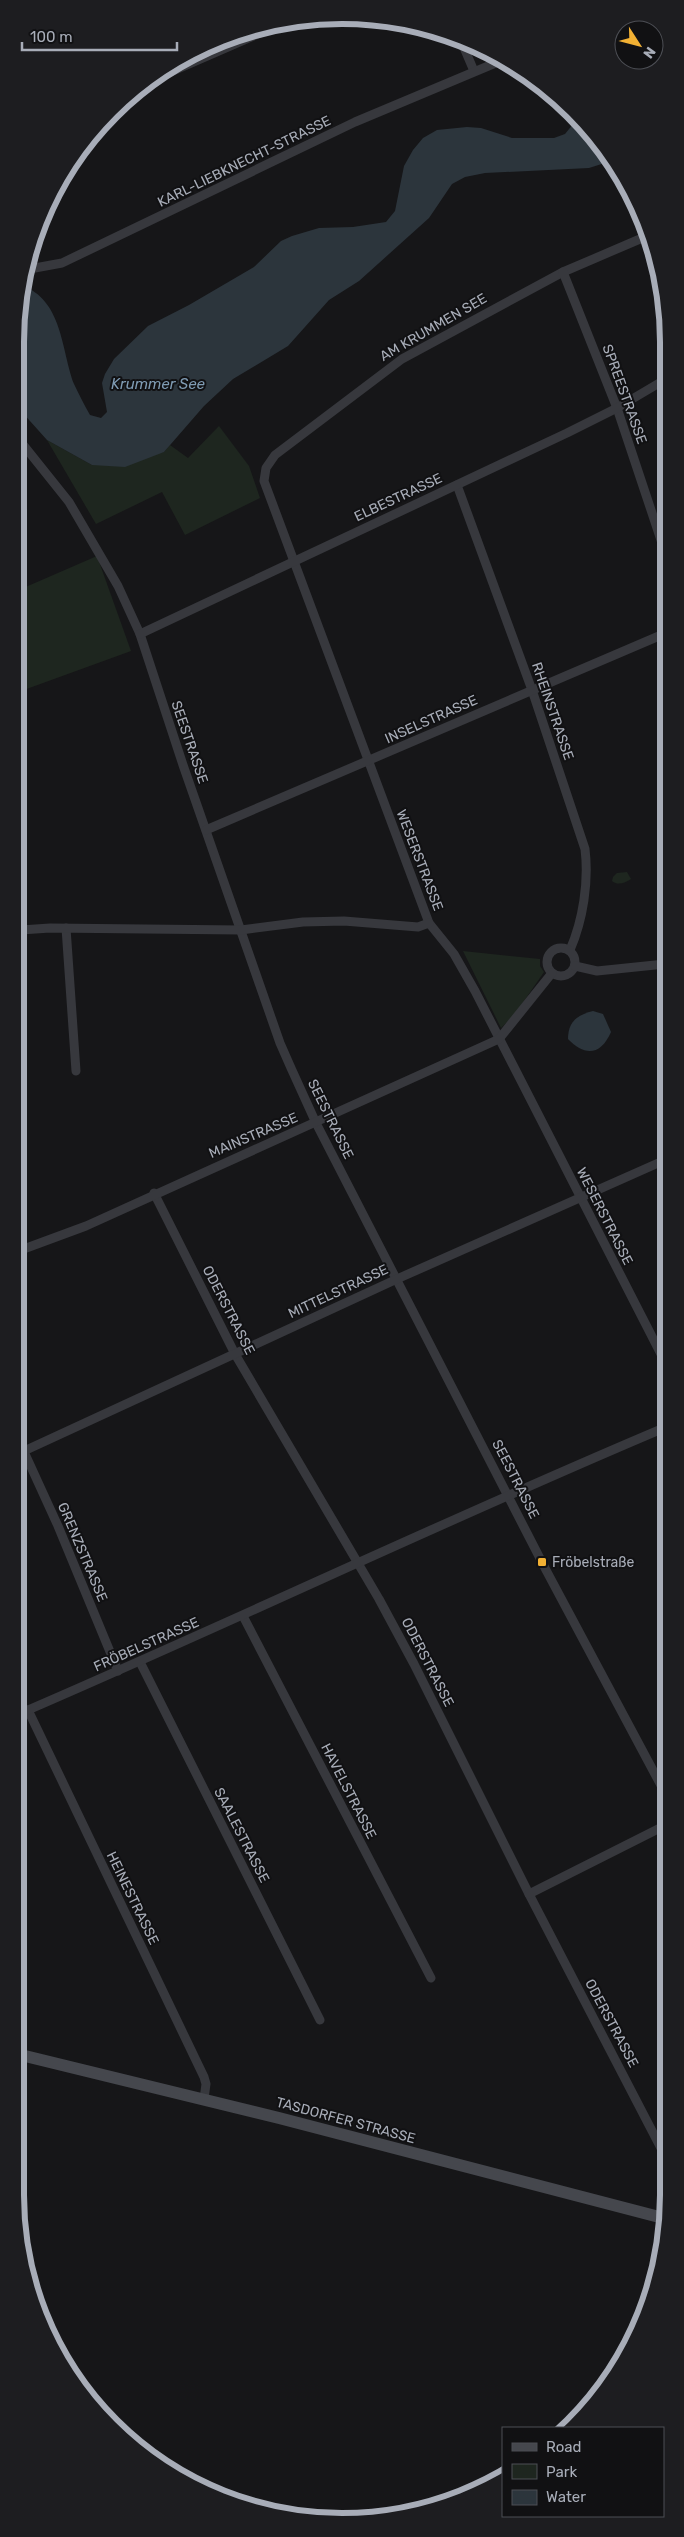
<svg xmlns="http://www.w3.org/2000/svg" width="684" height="2537" font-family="Rubik,sans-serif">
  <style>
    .green { fill: #1e261f }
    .water { fill: #2c353c }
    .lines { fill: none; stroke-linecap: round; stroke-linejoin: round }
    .street { stroke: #37383d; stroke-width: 9 }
    .secondary { stroke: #45474d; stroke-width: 12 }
    .poi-dot { fill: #f2b134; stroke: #111113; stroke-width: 2 }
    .labels { text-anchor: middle; stroke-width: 4; stroke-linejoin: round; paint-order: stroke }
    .street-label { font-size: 14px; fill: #a8adb8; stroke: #111113 }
    .poi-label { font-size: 14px; fill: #a8adb8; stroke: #111113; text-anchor: start }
    .water-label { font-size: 15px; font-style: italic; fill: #7f9bb3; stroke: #111113 }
    .rim { fill: none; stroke: #a8adb8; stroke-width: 6 }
  </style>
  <rect width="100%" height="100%" fill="#161618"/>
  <!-- green -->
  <g class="green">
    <polygon points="219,426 249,466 260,498 185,535 162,492 96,524 47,440 92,465 164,452 170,445 188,458"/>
    <polygon points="97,556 131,651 21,691 21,589"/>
    <path d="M627 872 631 879C625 883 618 886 612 881L613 877 617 873Z"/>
    <polygon points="463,951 540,959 540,966 544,972 515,1014 501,1028"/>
  </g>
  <!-- water -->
  <g class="water">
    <path d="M578 118 588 126 611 161 589 168 485 173 465 177 452 184 429 218 359 281 329 300 288 346 233 379 204 406 164 452 125 467 92 465 47 440 21 411V285C63 300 61 349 74 384 79 394 84 405 90 415L101 418 107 412 102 383 105 374 114 359 148 326 189 305 254 267 281 241 292 236 319 228 353 227 386 222 395 211 404 166 413 150 423 138 437 130 467 127 481 128 512 138H554L565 134Z"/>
    <path d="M593 1011 603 1014 611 1032C601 1055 585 1057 568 1039 568 1022 577 1015 593 1011Z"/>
  </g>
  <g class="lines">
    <!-- street -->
    <g class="street">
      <polyline points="462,43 474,71"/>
      <polyline points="145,83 290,20"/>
      <polyline points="647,236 563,272 402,359 275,455 266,468 264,481 429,923 454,954 475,991 664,1360"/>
      <polyline points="24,270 62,263 355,122 505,59"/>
      <polyline points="563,272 617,408 666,555"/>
      <polyline points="21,442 69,502 118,586 140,634 183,765 280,1043 291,1068 316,1123 546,1570 664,1791"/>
      <path d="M457 485 532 690 585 849C589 882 583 920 570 950"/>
      <polyline points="140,634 567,433 617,408 666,379"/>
      <polyline points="206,830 666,633"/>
      <polyline points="66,928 76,1071"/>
      <polyline points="21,930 50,928 241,930 303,922 344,921 418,927 429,923"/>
      <circle cx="561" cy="962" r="14"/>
      <polyline points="575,966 597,971 665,964"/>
      <polyline points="154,1193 235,1354 379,1599 414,1664 529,1894 663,2152"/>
      <polyline points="21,1250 86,1226 499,1039 552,973"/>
      <polyline points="21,1445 58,1526 118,1671"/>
      <polyline points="24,1451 397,1279 665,1160"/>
      <polyline points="243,1616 431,1978"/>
      <polyline points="140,1662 320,2020"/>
      <polyline points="28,1710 204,2077 206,2084 204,2099"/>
      <path d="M21 1713C237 1620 448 1519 664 1428"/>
      <polyline points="529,1894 664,1826"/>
    </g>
    <!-- secondary -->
    <polyline class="secondary" points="21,2055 279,2118 663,2218"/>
  </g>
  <!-- markers -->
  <rect class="poi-dot" x="537" y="1557" width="10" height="10" rx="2.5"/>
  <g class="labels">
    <!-- street labels -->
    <g class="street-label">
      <text transform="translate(244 161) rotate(-26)" y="5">KARL-LIEBKNECHT-STRASSE</text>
      <text transform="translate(433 327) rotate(-30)" y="5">AM KRUMMEN SEE</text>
      <text transform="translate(625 394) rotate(70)" y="5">SPREESTRASSE</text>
      <text transform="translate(398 497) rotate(-25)" y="5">ELBESTRASSE</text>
      <text transform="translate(553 711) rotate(71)" y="5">RHEINSTRASSE</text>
      <text transform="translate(431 719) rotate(-24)" y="5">INSELSTRASSE</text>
      <text transform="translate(190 742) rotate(71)" y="5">SEESTRASSE</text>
      <text transform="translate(420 860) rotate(69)" y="5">WESERSTRASSE</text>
      <text transform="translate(331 1119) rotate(64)" y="5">SEESTRASSE</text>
      <text transform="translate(253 1135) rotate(-23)" y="5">MAINSTRASSE</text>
      <text transform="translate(605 1216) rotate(63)" y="5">WESERSTRASSE</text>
      <text transform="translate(338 1291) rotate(-25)" y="5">MITTELSTRASSE</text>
      <text transform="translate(229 1310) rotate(63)" y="5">ODERSTRASSE</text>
      <text transform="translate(516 1479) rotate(63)" y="5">SEESTRASSE</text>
      <text transform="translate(83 1552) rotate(67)" y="5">GRENZSTRASSE</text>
      <text transform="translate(146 1644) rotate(-24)" y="5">FRÖBELSTRASSE</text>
      <text transform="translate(428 1662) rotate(63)" y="5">ODERSTRASSE</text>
      <text transform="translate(349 1791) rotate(63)" y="5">HAVELSTRASSE</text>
      <text transform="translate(242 1835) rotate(63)" y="5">SAALESTRASSE</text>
      <text transform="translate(133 1898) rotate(64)" y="5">HEINESTRASSE</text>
      <text transform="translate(612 2023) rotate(62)" y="5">ODERSTRASSE</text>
      <text transform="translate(346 2120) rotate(15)" y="5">TASDORFER STRASSE</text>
    </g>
    <!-- poi labels -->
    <g class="poi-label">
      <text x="552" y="1567">Fröbelstraße</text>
    </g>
    <!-- water labels -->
    <g class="water-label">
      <text x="158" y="389">Krummer See</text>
    </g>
  </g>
  <!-- crop -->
  <path d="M0 0H684V2537H0ZM342 24H342A318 318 0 0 1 660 342V2195A318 318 0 0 1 342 2513H342A318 318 0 0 1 24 2195V342A318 318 0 0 1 342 24Z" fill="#1d1d20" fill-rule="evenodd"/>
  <path class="rim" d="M342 24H342A318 318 0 0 1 660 342V2195A318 318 0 0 1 342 2513H342A318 318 0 0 1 24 2195V342A318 318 0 0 1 342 24Z"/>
  <!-- legend -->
  <rect x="502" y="2427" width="162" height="90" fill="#111113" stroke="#4d4f55"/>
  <rect x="512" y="2443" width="25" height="8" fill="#45474d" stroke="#4d4f55"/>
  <text x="546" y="2452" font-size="15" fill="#a8adb8">Road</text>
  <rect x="512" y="2464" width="25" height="15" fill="#1e261f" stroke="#4d4f55"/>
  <text x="546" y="2477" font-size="15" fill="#a8adb8">Park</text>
  <rect x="512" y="2490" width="25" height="15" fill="#2c353c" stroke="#4d4f55"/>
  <text x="546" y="2502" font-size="15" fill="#a8adb8">Water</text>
  <!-- north arrow -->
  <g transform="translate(639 45) rotate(126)"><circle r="24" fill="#111113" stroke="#4d4f55"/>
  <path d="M0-4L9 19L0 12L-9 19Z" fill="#f2b134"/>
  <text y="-8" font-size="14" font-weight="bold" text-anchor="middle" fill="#a8adb8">N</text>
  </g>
  <!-- scale -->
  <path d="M22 42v8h155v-8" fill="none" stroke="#a8adb8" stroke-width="2.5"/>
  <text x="30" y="42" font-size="15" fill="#a8adb8" stroke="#111113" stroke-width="4" paint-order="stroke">100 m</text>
</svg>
